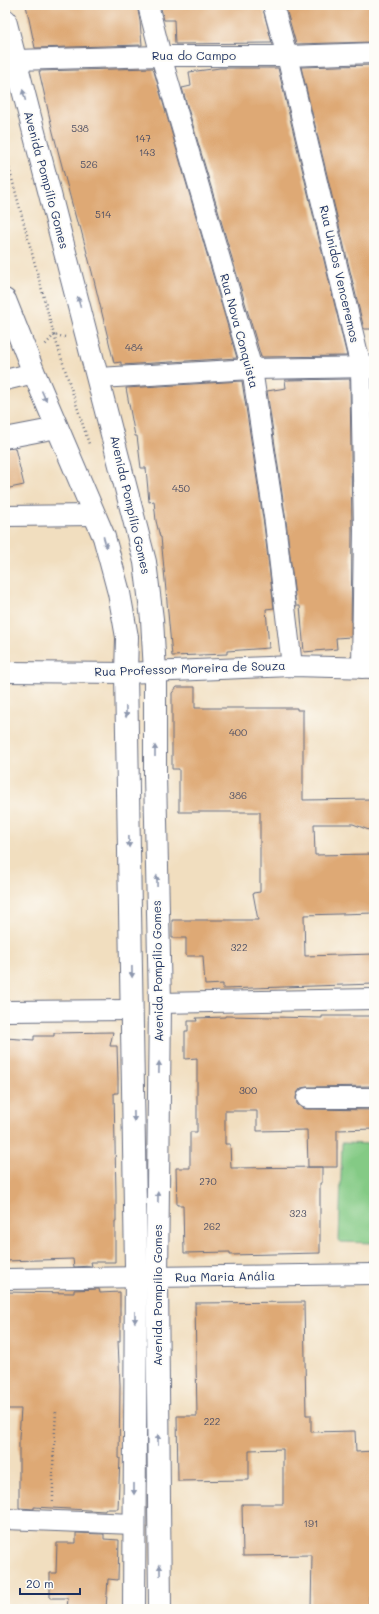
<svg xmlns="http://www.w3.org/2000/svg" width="379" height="1614" font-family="Mali,sans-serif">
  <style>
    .green { fill: #84ca85; stroke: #507c72 }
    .building { fill: #dea975 }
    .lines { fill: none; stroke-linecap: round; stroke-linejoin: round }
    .minor-casing { stroke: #666c80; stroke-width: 22 }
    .major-casing { stroke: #666c80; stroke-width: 24 }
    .path { stroke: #666c80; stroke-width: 2.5; stroke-dasharray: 1 3; stroke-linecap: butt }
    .minor { stroke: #fff; stroke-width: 20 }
    .major { stroke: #fff; stroke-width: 22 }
    .oneway { fill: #8d97ae }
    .labels { text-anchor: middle; stroke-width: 4; stroke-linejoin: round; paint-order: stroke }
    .number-label { font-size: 10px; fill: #4c4e64 }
    .street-label { font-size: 12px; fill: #1b2f5e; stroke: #fdfcf7 }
  </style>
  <rect width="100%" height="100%" fill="#fdfcf7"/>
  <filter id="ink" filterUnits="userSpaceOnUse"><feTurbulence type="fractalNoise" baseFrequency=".025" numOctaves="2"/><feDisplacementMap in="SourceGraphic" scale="8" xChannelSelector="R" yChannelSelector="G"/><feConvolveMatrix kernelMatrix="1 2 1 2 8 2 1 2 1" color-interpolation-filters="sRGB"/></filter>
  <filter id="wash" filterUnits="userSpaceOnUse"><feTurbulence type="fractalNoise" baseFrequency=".012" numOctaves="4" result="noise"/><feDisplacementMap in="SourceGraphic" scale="16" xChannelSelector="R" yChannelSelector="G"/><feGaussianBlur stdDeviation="0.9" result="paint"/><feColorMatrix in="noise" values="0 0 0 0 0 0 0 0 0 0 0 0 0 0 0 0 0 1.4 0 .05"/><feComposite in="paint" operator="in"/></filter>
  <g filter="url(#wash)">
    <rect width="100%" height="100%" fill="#f1debf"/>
    <!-- green -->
    <polygon class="green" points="342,1143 374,1144 374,1243 339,1242"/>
    <g id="blocks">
      <!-- building -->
      <g class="building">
        <polygon points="26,5 137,5 140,21 142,45 35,48"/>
        <polygon points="160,5 262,5 272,43 175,44 174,20 164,20"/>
        <polygon points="285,5 374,5 374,42 296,44"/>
        <polygon points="374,65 374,329 364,329 301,67"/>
        <polygon points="152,68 153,68 237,358 121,365 121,362 114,363 92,272 80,226 78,226 71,200 53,132 39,71"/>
        <polygon points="220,68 278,68 347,356 261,357 182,88 191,86 189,72"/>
        <polygon points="374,378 374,448 373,379"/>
        <polygon points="350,379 352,530 351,637 336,638 337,649 304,652 300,606 296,606 286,521 267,391 286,388 285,380"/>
        <polygon points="242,381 264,525 274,608 266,609 269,648 227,651 227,654 172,656 161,537 160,537 156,521 154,501 149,502 146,468 141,468 137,436 135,436 126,388"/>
        <polygon points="15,448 24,485 5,489 5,449"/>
        <polygon points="177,687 195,687 195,708 297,708 297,710 303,710 303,800 374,799 374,832 353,824 314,824 315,855 374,854 374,913 304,915 305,956 374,954 374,984 223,989 223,984 205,985 203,956 186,956 186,938 172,938 172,920 258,920 253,893 260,892 260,812 179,812 179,769 172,769 172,693"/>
        <polygon points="225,1016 322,1018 322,1016 374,1016 374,1086 307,1087 301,1088 297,1093 296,1098 297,1104 302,1108 307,1109 374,1110 374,1129 337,1130 337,1167 308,1167 307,1130 257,1131 257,1111 225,1111 225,1144 230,1144 231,1168 322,1167 322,1183 320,1183 320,1253 230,1255 230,1252 184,1253 183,1205 177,1205 176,1168 190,1168 190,1132 197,1132 197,1058 185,1059 185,1031 188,1031 188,1021 197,1021 196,1018 225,1017"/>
        <polygon points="113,1032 110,1046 117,1046 118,1079 118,1093 114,1093 116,1194 116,1221 115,1221 115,1262 91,1262 92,1266 74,1267 73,1259 5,1261 5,1038 34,1040 34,1036 54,1036 54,1033"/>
        <polygon points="99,1289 100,1293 120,1292 120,1341 118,1341 120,1385 119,1458 120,1458 118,1509 105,1509 105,1511 34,1507 34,1509 19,1508 19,1437 21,1409 5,1409 5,1292 74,1293 74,1290"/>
        <polygon points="304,1302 306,1415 311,1415 311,1432 355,1431 356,1452 374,1451 374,1596 369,1596 369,1607 311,1609 312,1555 243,1556 242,1504 283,1504 283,1449 249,1450 249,1480 178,1481 177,1416 197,1416 195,1303"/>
        <polygon points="76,1533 104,1534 104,1539 119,1540 118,1580 108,1579 106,1609 67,1609 68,1598 50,1598 50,1573 56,1573 57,1543 76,1543"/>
      </g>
    </g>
  </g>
  <g filter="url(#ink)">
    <use href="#blocks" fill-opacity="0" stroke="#666c80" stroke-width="1"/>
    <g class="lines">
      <!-- minor casing -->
      <g class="minor-casing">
        <g id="minor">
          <polyline points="148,5 161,56 252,369 275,523 292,666"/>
          <polyline points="273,5 287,56 361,367 364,530 362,668"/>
          <polyline points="15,60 161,56 287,56 374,53"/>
          <polyline points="99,378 252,369 374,367"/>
          <polyline points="5,380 34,373"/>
          <polyline points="5,438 57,428"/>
          <polyline points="5,516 95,515"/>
          <polyline points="5,672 126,673 292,666 374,668"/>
          <polyline points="160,1003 374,999"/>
          <polyline points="5,1011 132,1010"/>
          <polyline points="307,1098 374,1098"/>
          <polyline points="5,1279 374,1274"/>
          <polyline points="5,1519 134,1524"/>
        </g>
      </g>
      <!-- major casing -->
      <g class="major-casing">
        <g id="major">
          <polyline points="5,20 145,562 152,619 155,672 155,775 160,1003 157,1278 160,1609"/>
          <polyline points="5,300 34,373 104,537 119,593 127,637 126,673 136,1266 134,1609"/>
        </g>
      </g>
      <!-- path -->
      <g class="path">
        <polyline points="5,153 54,335 45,345"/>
        <polyline points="65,337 54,335 89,444"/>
        <polyline points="53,1501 53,1467 56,1411"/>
      </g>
      <!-- minor -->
      <use href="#minor" class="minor"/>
      <!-- major -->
      <use href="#major" class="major"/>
    </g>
    <!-- one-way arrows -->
    <defs><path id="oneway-solid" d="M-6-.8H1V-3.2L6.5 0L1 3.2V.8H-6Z"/></defs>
    <g class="oneway">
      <use href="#oneway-solid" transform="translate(24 95) rotate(-104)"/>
      <use href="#oneway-solid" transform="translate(79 302) rotate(-105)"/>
      <use href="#oneway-solid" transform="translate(44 396) rotate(66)"/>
      <use href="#oneway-solid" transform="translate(105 542) rotate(74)"/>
      <use href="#oneway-solid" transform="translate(126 712) rotate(89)"/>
      <use href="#oneway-solid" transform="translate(155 751) rotate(-90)"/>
      <use href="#oneway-solid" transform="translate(129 842) rotate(89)"/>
      <use href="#oneway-solid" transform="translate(157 881) rotate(-91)"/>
      <use href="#oneway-solid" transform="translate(132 972) rotate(89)"/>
      <use href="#oneway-solid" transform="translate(159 1067) rotate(-89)"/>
      <use href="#oneway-solid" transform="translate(134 1116) rotate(89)"/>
      <use href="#oneway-solid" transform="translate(158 1197) rotate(-89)"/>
      <use href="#oneway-solid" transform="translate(135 1317) rotate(90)"/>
      <use href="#oneway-solid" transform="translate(158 1440) rotate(-91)"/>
      <use href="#oneway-solid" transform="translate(134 1489) rotate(90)"/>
      <use href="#oneway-solid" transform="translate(160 1570) rotate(-91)"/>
    </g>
  </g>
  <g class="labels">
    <!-- number labels -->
    <g class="number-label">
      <text x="80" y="132">538</text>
      <text x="143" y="142">147</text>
      <text x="147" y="156">143</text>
      <text x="89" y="168">526</text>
      <text x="103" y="218">514</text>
      <text x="134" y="351">484</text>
      <text x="181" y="492">450</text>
      <text x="238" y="736">400</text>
      <text x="238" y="799">386</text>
      <text x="239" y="951">322</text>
      <text x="248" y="1094">300</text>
      <text x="208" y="1185">270</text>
      <text x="298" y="1217">323</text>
      <text x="212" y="1230">262</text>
      <text x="212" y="1425">222</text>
      <text x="311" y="1527">191</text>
    </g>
    <!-- street labels -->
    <g class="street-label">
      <text x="194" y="60">Rua do Campo</text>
      <text transform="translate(46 180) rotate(75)" y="4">Avenida Pompílio Gomes</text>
      <text transform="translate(339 274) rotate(77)" y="4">Rua Unidos Venceremos</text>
      <text transform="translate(239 331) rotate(75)" y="4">Rua Nova Conquista</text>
      <text transform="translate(130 505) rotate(77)" y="4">Avenida Pompílio Gomes</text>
      <text transform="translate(190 669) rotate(-2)" y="4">Rua Professor Moreira de Souza</text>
      <text transform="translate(158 971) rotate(-91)" y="4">Avenida Pompílio Gomes</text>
      <text transform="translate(225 1277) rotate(-1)" y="4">Rua Maria Anália</text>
      <text transform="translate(158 1295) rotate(-90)" y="4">Avenida Pompílio Gomes</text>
    </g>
  </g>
  <!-- margin -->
  <rect width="379" height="1614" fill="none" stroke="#fdfcf7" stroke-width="20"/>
  <!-- scale -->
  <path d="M20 1588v6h60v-6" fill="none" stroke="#1b2f5e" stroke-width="2"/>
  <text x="26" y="1588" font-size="12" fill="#1b2f5e" stroke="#fdfcf7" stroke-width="3" paint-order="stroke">20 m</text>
</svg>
